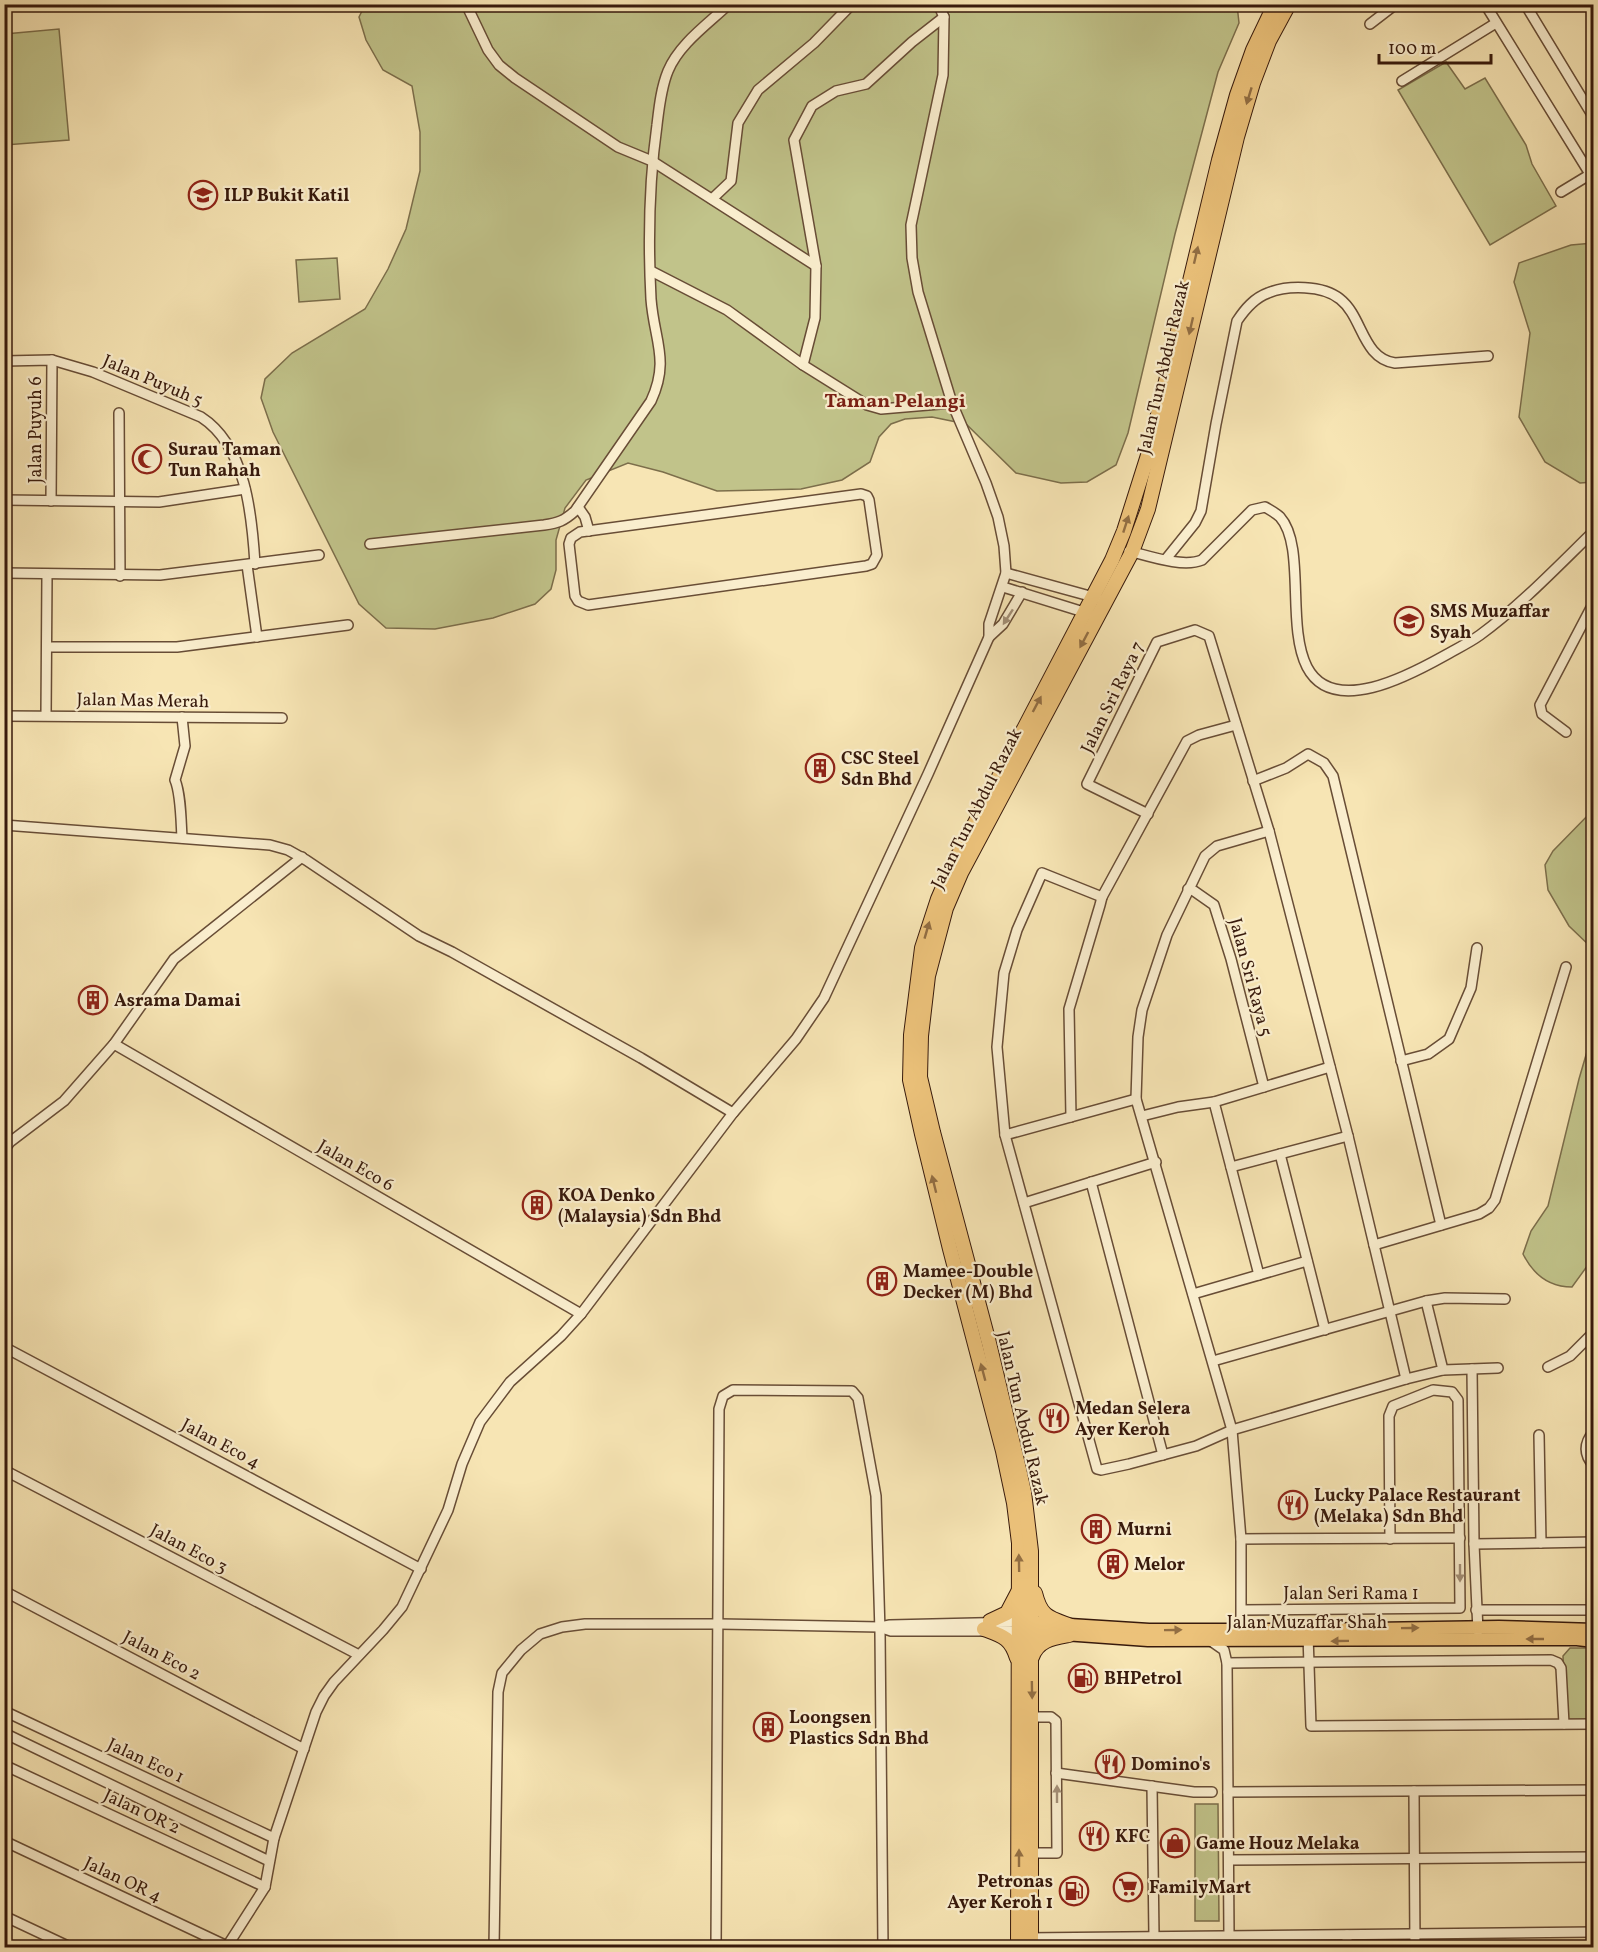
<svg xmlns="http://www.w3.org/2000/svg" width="1598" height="1952" font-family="Vollkorn,serif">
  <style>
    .green { fill: #c1c38a; stroke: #7c6e4b; stroke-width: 1.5 }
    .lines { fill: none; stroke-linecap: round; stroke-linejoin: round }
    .minor-casing { stroke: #684d36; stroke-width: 12 }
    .major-casing { stroke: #381a0c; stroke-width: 15 }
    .highway-casing { stroke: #381a0c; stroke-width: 16 }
    .minor { stroke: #faeece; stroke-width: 9 }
    .major { stroke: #ecc27a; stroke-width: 12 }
    .highway { stroke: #ecc27a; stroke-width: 14 }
    .oneway { fill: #926e43 }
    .oneway2 { fill: #a38f77 }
    .labels { text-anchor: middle; stroke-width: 4.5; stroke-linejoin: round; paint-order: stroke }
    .poi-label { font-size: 18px; font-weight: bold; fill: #381a0c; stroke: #faeece; text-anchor: start }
    .street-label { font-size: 18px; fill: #381a0c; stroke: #faeece }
    .neighbourhood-label { font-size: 20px; font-weight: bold; fill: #7a1f14; stroke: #faeece }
  </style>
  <rect width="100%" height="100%" fill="#f7e5b4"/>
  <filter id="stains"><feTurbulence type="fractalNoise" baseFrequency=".00333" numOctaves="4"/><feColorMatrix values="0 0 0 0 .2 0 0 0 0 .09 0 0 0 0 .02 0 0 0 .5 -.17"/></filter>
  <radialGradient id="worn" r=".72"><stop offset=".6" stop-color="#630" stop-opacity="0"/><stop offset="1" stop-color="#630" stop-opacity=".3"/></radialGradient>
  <!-- green -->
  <g class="green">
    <polygon points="365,5 1237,5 1239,23 1218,72 1175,234 1128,433 1116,465 1087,482 1061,483 1016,473 966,424 932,417 905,419 891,424 879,437 870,462 842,480 801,489 717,491 663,472 628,463 586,480 565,508 556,540 556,570 551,589 535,604 493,618 435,629 386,628 359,604 273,432 261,398 265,379 292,353 365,309 388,269 406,229 420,171 420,132 412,86 383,70 366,40 359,17"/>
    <polygon points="59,29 69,140 5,145 5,34"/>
    <polygon points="1446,62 1465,89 1485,78 1526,145 1532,164 1556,206 1490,245 1398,90"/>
    <polygon points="1593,243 1593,482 1580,483 1545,462 1519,417 1530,333 1514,282 1519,263 1571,245"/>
    <polygon points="337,258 340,299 299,302 296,260"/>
    <polygon points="1593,810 1593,949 1569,926 1548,890 1545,865 1553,851"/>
    <path d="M1593 1031V1258L1572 1287C1548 1287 1533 1274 1523 1254L1531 1231 1548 1206 1579 1079Z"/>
    <polygon points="1570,1648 1593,1648 1593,1720 1565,1720 1563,1656"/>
    <polygon points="1195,1804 1218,1804 1219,1921 1195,1921"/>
  </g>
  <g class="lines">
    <!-- minor casing -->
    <g class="minor-casing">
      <g id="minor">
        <polyline points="466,4 488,50 499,65 515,78 618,147 652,161 816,266"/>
        <polyline points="1363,4 1372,4"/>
        <polyline points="1485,4 1590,174"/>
        <polyline points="1525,4 1594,118"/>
        <polyline points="1370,24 1396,4"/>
        <polyline points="1402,81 1496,23"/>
        <polyline points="1561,192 1594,172"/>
        <polyline points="712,199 731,181 738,123 758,90 814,43 852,4"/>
        <polyline points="651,271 727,310 803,365 867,405 881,409 952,403"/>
        <path d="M4 361 52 360 93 372 201 417C246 446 252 515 255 564"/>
        <polyline points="803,365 815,318 816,266 794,140 812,106 836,91 866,84 912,42 944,17"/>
        <polyline points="119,413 120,576"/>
        <polygon points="861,494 867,496 869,500 877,555 872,564 866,566 588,605 578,601 575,596 569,544 571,538 580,532"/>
        <polyline points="4,500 159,502 245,489"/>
        <polyline points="51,501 52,360"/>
        <polyline points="578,507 585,517 589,531"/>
        <path d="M370 544 544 525C558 523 564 521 575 511L651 401C670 360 654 340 651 299 648 241 649 182 657 125 659 108 661 88 668 71 679 44 708 24 729 4"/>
        <path d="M1129 551C1149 556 1183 568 1202 560L1252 510 1265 507C1270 510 1276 513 1280 517 1306 546 1286 626 1307 667 1333 717 1410 675 1444 656 1456 649 1469 643 1480 635 1521 605 1557 567 1594 531"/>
        <path d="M1166 559 1195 523 1201 511 1216 424 1237 321C1245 309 1254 298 1268 293 1287 285 1323 285 1340 299 1363 317 1362 358 1395 363L1488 356"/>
        <polyline points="247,565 257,637"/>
        <polyline points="4,573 160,575 319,555"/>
        <polyline points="1006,573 1097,598"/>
        <polyline points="1003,587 1090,614"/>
        <polyline points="989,637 1003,624 1022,592"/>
        <polyline points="47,647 177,647 348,625"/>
        <polyline points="46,715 47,574"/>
        <polyline points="4,716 282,718"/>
        <path d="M182 717 185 746 175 780C181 794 181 822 182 838"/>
        <polyline points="1566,732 1542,714 1540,705 1594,602"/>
        <polyline points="1253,781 1286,768 1308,754 1324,763 1333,776 1441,1225"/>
        <polyline points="1148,814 1087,784 1157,642 1195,630 1209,636 1269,831 1348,1136 1406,1379"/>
        <polyline points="4,825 270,845 288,850 306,860 419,936 452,952 641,1058 733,1113"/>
        <polyline points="1188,889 1194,891 1214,905 1231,959 1264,1087"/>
        <polyline points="1102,897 1042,873 1017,930 1004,973 997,1047 1005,1135 1097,1469 1101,1470 1129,1464 1196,1446 1232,1430 1406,1379 1443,1370 1498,1368"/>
        <polyline points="114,1044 581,1314"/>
        <polyline points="1401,1061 1428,1054 1449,1039 1471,988 1477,948"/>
        <polyline points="1214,1102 1259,1275"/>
        <polyline points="1142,1116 1178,1107 1214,1102 1330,1067"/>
        <polyline points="1071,1117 1069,1009 1100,905 1102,897 1187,741 1199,735 1236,725"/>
        <polyline points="1005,1135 1136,1099"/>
        <polyline points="4,1150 10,1142 64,1101 114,1044 174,959 302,857"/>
        <polyline points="1280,1154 1325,1330"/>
        <polyline points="1231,1167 1348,1136"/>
        <polyline points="1091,1182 1163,1455"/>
        <polyline points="1024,1203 1156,1162"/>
        <polyline points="1374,1245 1479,1214 1489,1208 1495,1200 1566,967"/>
        <polyline points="1193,1294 1307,1261"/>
        <polyline points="1426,1301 1443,1370"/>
        <polyline points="4,1347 421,1569"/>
        <polyline points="1213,1361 1426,1301 1445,1298 1505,1299"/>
        <polyline points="1548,1367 1570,1356 1594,1332"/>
        <polyline points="1472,1369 1474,1544 1478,1631"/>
        <path d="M1594 1431C1584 1443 1583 1454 1594 1466"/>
        <polyline points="1539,1435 1541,1543"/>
        <polyline points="4,1470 359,1655"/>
        <polyline points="1241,1539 1460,1538"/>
        <polyline points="1474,1544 1594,1542"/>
        <polyline points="4,1591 304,1749"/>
        <polyline points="1242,1610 1460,1608 1458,1400 1452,1392 1433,1390 1393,1406 1389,1416 1390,1539"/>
        <polyline points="1476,1610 1594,1610"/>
        <polyline points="882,1628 891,1631 1020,1631"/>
        <polyline points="1308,1635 1311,1726 1594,1724"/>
        <polyline points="1241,1636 1241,1539 1232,1430 1136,1099 1138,1037 1142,1010 1167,935 1205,856 1217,846 1269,831"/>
        <polyline points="1211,1641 1224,1650 1227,1663 1229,1936"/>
        <polyline points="1227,1663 1551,1660 1558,1663 1561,1668 1564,1724"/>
        <polyline points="4,1711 274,1838"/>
        <polyline points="4,1733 269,1861"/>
        <polyline points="4,1765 265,1887"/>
        <polyline points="1056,1773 1194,1792 1212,1792"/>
        <polyline points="1152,1786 1154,1937"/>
        <polyline points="1414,1791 1415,1948"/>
        <polyline points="1228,1792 1594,1790"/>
        <polyline points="4,1841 227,1946"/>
        <polyline points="1031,1853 1057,1853 1056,1721 1051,1717 1032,1717"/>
        <polyline points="1229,1860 1594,1857"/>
        <polyline points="4,1916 72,1948"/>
        <polyline points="1347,1935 1347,1948"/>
        <polyline points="1026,1938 1594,1932"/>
        <polyline points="226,1948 265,1887 274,1838 316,1712 324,1696 334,1682 383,1630 402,1607 448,1510 462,1464 480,1422 510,1382 561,1336 581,1314 733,1113 796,1039 824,998 928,774 989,637 989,624 1006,573 1004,546 998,517 986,483 952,403 918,292 912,258 911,225 943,75 944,17 938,4"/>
        <polyline points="494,1948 498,1692 502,1673 521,1650 540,1634 562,1627 585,1624 719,1624 880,1627 890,1625 1020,1622"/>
        <polyline points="716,1948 719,1409 723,1396 733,1390 852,1391 858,1398 876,1496 880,1632 883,1948"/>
      </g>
    </g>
    <!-- major casing -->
    <g class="major-casing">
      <g id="major">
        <polyline points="1022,1622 1149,1630 1308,1630 1499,1627 1594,1630"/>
        <polyline points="1022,1631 1148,1640 1577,1639 1594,1641"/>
      </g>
    </g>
    <!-- highway casing -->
    <g class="highway-casing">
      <g id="highway">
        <path d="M1035 1593C1041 1618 1050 1618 1071 1626"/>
        <polyline points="990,1621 1007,1613 1018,1592"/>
        <path d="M984 1629C1003 1636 1011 1638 1017 1658"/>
        <path d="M1032 1657C1038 1640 1053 1638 1069 1635"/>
        <polyline points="1018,1948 1019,1543 1014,1503 1003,1451 950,1249 922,1134 910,1080 911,1035 922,948 938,899 951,869 1112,560 1124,531 1149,452 1219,160 1237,95 1253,50 1275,4"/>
        <polyline points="1031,1948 1031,1551 1024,1492 1019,1469 989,1343 933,1132 920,1077 921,1036 928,976 946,908 961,873 1132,552 1148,509 1237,137 1253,83 1269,41 1289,4"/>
      </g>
    </g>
    <!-- minor -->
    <use href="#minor" class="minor"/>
    <!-- major -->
    <use href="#major" class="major"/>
    <!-- highway -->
    <use href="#highway" class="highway"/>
  </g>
  <!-- one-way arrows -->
  <defs><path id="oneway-solid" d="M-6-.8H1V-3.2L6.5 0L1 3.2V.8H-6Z" transform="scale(1.5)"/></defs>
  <g class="oneway">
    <use href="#oneway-solid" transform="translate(1249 96) rotate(107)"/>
    <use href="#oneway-solid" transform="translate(1196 255) rotate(-77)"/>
    <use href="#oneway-solid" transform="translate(1191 326) rotate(103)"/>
    <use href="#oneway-solid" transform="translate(1126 524) rotate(-72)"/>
    <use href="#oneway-solid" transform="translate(1084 640) rotate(118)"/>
    <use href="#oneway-solid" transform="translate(1037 704) rotate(-62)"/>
    <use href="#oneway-solid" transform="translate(927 930) rotate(-74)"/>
    <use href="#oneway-solid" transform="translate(934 1184) rotate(-104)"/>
    <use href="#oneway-solid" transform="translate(983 1372) rotate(-105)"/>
    <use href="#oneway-solid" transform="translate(1019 1563) rotate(-91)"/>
    <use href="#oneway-solid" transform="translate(1410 1628) rotate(-1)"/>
    <use href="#oneway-solid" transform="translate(1173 1630) rotate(-1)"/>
    <use href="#oneway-solid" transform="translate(1535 1639) rotate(-180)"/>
    <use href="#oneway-solid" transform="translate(1340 1641) rotate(179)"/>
    <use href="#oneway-solid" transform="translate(1032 1690) rotate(89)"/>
    <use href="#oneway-solid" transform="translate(1019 1858) rotate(-90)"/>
  </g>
  <g class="oneway2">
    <use href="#oneway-solid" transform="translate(1008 617) rotate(123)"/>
    <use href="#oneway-solid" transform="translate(1460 1573) rotate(90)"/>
    <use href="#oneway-solid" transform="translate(1057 1794) rotate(-90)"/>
  </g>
  <!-- icons -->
  <defs>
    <g id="university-ring" transform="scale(1.5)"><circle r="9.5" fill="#faeece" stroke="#8f2418" stroke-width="1.5"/><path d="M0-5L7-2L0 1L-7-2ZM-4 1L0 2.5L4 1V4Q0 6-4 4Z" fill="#8f2418"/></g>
    <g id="mosque-ring" transform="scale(1.5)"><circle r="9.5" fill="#faeece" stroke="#8f2418" stroke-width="1.5"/><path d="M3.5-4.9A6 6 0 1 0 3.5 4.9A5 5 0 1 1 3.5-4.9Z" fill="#8f2418"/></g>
    <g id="school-ring" transform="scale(1.5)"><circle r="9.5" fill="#faeece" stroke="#8f2418" stroke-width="1.5"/><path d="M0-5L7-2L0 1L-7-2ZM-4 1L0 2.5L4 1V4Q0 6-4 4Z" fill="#8f2418"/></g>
    <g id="building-ring" transform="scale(1.5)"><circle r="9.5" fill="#faeece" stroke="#8f2418" stroke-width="1.5"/><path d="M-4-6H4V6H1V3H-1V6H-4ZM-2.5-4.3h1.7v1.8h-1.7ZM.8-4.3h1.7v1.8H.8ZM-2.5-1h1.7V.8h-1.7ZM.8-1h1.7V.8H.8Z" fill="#8f2418"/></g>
    <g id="restaurant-ring" transform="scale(1.5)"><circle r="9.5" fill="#faeece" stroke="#8f2418" stroke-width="1.5"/><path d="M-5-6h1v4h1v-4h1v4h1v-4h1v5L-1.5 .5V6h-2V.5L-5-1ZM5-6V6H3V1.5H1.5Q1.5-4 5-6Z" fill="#8f2418"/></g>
    <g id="fuel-ring" transform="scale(1.5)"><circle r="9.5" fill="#faeece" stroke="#8f2418" stroke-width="1.5"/><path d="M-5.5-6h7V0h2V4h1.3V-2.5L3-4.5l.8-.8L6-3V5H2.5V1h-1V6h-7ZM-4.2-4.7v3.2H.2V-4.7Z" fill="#8f2418"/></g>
    <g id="shop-ring" transform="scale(1.5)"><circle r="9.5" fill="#faeece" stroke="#8f2418" stroke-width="1.5"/><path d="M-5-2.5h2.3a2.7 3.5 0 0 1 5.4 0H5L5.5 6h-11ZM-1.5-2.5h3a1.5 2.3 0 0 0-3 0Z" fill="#8f2418"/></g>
    <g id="supermarket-ring" transform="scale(1.5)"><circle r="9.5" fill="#faeece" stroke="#8f2418" stroke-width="1.5"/><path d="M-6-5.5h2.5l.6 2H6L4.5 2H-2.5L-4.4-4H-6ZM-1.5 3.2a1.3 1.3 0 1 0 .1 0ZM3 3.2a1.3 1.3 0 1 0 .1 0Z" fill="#8f2418"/></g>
  </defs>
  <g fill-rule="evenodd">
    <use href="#university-ring" x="203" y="195"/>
    <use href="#mosque-ring" x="147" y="459"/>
    <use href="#school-ring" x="1409" y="621"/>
    <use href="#building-ring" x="820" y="768"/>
    <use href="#building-ring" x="93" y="1000"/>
    <use href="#building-ring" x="537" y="1205"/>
    <use href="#building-ring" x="882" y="1281"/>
    <use href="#restaurant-ring" x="1054" y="1418"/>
    <use href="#restaurant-ring" x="1293" y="1505"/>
    <use href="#building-ring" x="1096" y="1529"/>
    <use href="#building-ring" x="1113" y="1564"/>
    <use href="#fuel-ring" x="1083" y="1678"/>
    <use href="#building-ring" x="768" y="1727"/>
    <use href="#restaurant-ring" x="1110" y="1764"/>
    <use href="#restaurant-ring" x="1094" y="1836"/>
    <use href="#shop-ring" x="1175" y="1843"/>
    <use href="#supermarket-ring" x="1128" y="1887"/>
    <use href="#fuel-ring" x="1074" y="1891"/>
  </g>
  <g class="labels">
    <!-- poi labels -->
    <g class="poi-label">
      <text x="224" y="201">ILP Bukit Katil</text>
      <text x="168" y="455">Surau Taman<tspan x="168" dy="21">Tun Rahah</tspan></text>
      <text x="1430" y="617">SMS Muzaffar<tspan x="1430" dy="21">Syah</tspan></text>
      <text x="841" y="764">CSC Steel<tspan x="841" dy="21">Sdn Bhd</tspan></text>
      <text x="114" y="1006">Asrama Damai</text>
      <text x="558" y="1201">KOA Denko<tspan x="558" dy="21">(Malaysia) Sdn Bhd</tspan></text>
      <text x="903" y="1277">Mamee-Double<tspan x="903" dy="21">Decker (M) Bhd</tspan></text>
      <text x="1075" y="1414">Medan Selera<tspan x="1075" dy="21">Ayer Keroh</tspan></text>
      <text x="1314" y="1501">Lucky Palace Restaurant<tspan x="1314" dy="21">(Melaka) Sdn Bhd</tspan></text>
      <text x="1117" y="1535">Murni</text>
      <text x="1134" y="1570">Melor</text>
      <text x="1104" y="1684">BHPetrol</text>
      <text x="789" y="1723">Loongsen<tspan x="789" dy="21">Plastics Sdn Bhd</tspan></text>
      <text x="1131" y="1770">Domino's</text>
      <text x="1115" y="1842">KFC</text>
      <text x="1196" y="1849">Game Houz Melaka</text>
      <text x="1053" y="1887" text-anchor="end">Petronas<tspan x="1053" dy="21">Ayer Keroh 1</tspan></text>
      <text x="1149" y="1893">FamilyMart</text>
    </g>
    <!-- street labels -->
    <g class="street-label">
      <text transform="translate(1163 367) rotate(-77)" y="6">Jalan Tun Abdul Razak</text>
      <text transform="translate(153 380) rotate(23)" y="6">Jalan Puyuh 5</text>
      <text transform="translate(35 430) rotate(-90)" y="6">Jalan Puyuh 6</text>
      <text transform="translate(1112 697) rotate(-64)" y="6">Jalan Sri Raya 7</text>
      <text transform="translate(143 700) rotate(1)" y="6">Jalan Mas Merah</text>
      <text transform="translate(976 808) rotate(-63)" y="6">Jalan Tun Abdul Razak</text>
      <text transform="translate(1251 977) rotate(75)" y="6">Jalan Sri Raya 5</text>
      <text transform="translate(356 1165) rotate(30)" y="6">Jalan Eco 6</text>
      <text transform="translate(1023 1418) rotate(77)" y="6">Jalan Tun Abdul Razak</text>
      <text transform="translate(221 1443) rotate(28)" y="6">Jalan Eco 4</text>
      <text transform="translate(189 1548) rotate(28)" y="6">Jalan Eco 3</text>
      <text x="1351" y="1599">Jalan Seri Rama 1</text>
      <text x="1307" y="1628">Jalan Muzaffar Shah</text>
      <text transform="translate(162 1655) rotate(28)" y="6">Jalan Eco 2</text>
      <text transform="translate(146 1760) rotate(25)" y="6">Jalan Eco 1</text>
      <text transform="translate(142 1811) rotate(25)" y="6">Jalan OR 2</text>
      <text transform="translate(123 1879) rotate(25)" y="6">Jalan OR 4</text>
    </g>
    <!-- neighbourhood labels -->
    <g class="neighbourhood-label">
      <text x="895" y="407">Taman Pelangi</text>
    </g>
  </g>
  <!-- margin -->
  <rect width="1598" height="1952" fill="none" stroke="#f7e5b4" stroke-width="24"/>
  <rect x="6" y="6" width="1586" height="1940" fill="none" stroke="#381a0c" stroke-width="3"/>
  <rect x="12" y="12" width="1574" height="1928" fill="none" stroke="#381a0c" stroke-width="1.5"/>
  <!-- scale -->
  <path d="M1379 54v9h112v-9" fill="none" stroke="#381a0c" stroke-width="3"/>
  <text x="1388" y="54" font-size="18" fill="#381a0c" stroke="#faeece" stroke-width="4.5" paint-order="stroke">100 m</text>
  <rect width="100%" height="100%" filter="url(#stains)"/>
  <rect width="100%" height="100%" fill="url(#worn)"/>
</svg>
